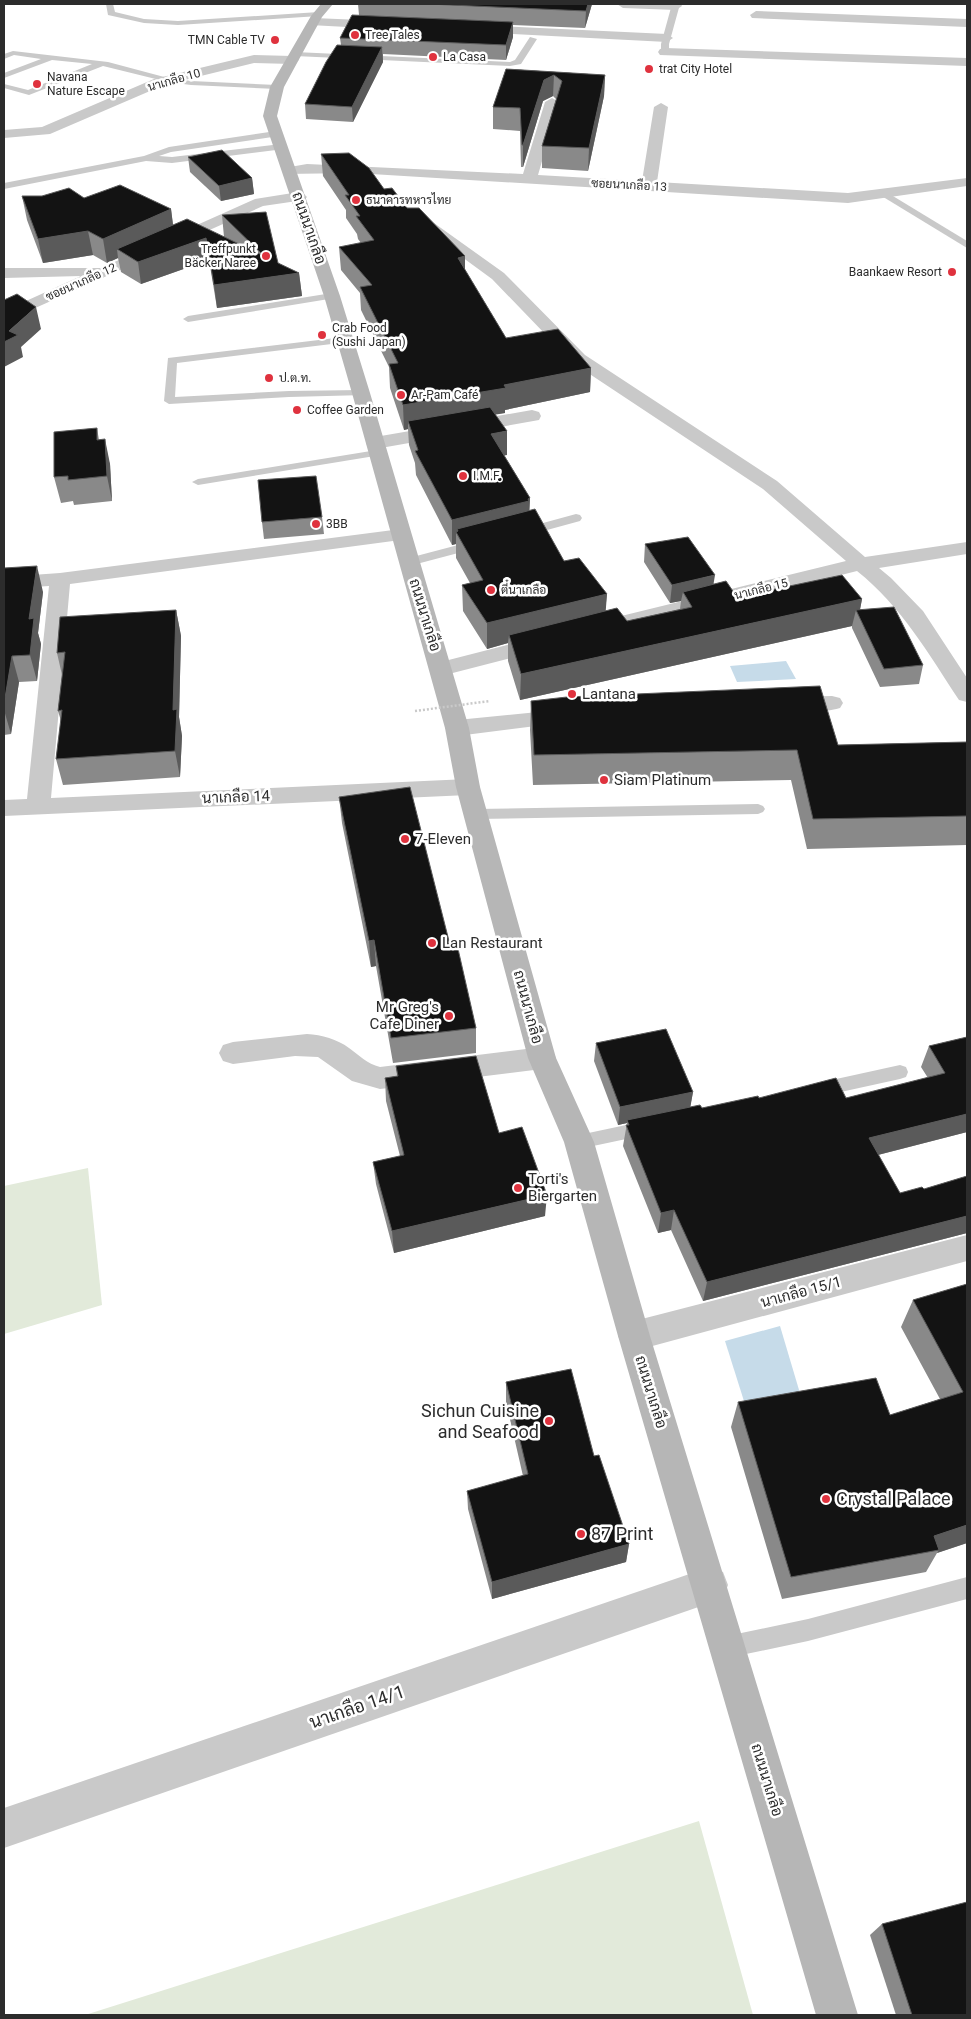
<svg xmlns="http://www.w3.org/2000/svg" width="971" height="2019" font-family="Roboto,Sarabun,sans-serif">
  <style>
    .green { fill: #e2eada }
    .water { fill: #c6dbe9 }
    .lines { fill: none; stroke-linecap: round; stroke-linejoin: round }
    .lane { fill: #c9c9c9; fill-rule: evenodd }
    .street { fill: #c9c9c9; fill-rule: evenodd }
    .secondary { fill: #b6b6b6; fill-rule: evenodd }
    .path-bridge { stroke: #c9c9c9; stroke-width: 2.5; stroke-dasharray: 2 2; stroke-linecap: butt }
    .wall { fill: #898989 }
    .shaded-wall { fill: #5a5a5a }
    .building { fill: #131313; stroke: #5a5a5a }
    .poi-dot { fill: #df323e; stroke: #fff; stroke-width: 2 }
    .labels { text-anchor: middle; stroke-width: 5; stroke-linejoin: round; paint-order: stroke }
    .far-poi-label { font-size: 12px; fill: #2c2c2c; stroke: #fff; text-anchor: start }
    .far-street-label { font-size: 12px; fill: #2c2c2c; stroke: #fff }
    .street-label { font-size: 15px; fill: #2c2c2c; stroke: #fff }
    .poi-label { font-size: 15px; fill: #2c2c2c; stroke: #fff; text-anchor: start }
    .near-poi-label { font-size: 18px; fill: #2c2c2c; stroke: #fff; text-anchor: start }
    .near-street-label { font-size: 18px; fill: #2c2c2c; stroke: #fff }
  </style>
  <rect width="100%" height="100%" fill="#fff"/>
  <!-- green -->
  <g class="green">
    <polygon points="88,1168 102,1305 4,1334 4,1186"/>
    <polygon points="699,1821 753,2015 85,2015"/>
  </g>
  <!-- water -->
  <g class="water">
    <polygon points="786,661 796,679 737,682 730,666"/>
    <polygon points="780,1326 802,1400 749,1417 725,1341"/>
  </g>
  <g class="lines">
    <!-- lane -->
    <g class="lane">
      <polygon points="106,4 113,4 115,12 144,19 178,21 319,12 323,14 319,16 178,25 144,23 108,15"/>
      <polygon points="672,4 680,4 669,44 669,52 665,54 661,52 661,44"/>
      <polygon points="530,37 537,39 521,64 510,66 295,56 291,54 295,52 510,62 515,60"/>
      <polygon points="13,51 108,62 168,78 191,81 277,85 281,87 277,89 191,85 168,82 103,66 29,95 4,88 4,84 28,90 92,64 52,60 4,78 4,73 41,59 14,55 4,59 4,54"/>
      <polygon points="276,131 279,132 279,136 171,152 159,156 172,157 281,144 284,145 284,149 172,163 146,161 4,189 4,183 144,156 169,147"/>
      <polygon points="883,190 967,241 967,248 880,195 879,193"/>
      <polygon points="332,293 337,296 335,298 188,322 183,319 188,316"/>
      <polygon points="344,337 349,340 348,342 177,363 175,397 289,391 361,390 365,391 366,393 365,395 289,397 169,404 164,401 168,358"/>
      <polygon points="377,450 383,453 381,455 198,485 192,482 198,479"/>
      <polygon points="576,514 580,515 582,518 580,521 525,536 519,532 521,529"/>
      <polygon points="477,540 483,544 481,547 409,566 403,562 405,559"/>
      <polygon points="758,804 763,806 765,809 763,812 758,814 476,819 471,818 469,814 471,810 476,809"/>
      <polygon points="900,1065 906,1067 908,1072 906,1077 900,1079 818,1097 812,1095 810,1090 812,1085 818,1083"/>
      <polygon points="645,1121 651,1123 654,1128 651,1133 645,1135 579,1149 573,1147 570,1142 573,1137 579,1135"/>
      <polygon points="967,1577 967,1599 808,1641 727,1658 719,1655 716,1647 719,1639 727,1636 808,1619"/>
    </g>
    <!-- street -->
    <g class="street">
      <polygon points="617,4 681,4 682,6 676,10 623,8"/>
      <polygon points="756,11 967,19 967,27 752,18 750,15"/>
      <polygon points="314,18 384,21 390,25 384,29 310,25 308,22 310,19"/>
      <polygon points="477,25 667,34 673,38 667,42 473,32 471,29"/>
      <polygon points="665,48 967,58 967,66 660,55 658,52 660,49"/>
      <polygon points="254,55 292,56 299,60 292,64 254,63 164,85 50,134 4,138 4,130 42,127 154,79"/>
      <polygon points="552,98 559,102 538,175 642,181 654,107 661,103 668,107 657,182 848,193 967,178 967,186 848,203 355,173 284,174 282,171 284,168 307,164 523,174 545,102"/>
      <polygon points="299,192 304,194 307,197 304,200 263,206 4,322 4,311 81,276 4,278 4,268 101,268 255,199"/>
      <path d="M415 211 420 213 504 273 585 355 777 481 865 557 967 542V554L879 568 891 578 923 611 967 678V702L959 700C928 653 902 607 857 571L617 631 609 629 606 624 609 619 846 561 763 489 573 363 492 279 410 219 407 216 410 213Z"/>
      <polygon points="532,410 539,412 541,416 539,420 375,449 368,447 366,443 368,439 375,437"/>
      <polygon points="401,529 408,531 411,535 408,539 70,584 51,798 468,779 477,781 480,787 477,793 468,795 4,816 4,800 27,799 49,586 4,589 4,577 60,573"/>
      <polygon points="546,635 554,637 557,642 554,647 441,676 433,674 430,669 433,664"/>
      <path d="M832 696 840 698 843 703 840 708C823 713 797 714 780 709L777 704 780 699 788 697Z"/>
      <polygon points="568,709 576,711 580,716 576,721 457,736 449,733 445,728 449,723 457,720"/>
      <path d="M307 1034C322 1035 337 1039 349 1048 359 1055 367 1064 380 1067L542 1047 552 1050 556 1058 552 1066 542 1069 380 1089 352 1081 318 1057 295 1056 233 1064 223 1061 219 1053 223 1045 233 1042Z"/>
      <polygon points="967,1235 967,1261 634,1351 623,1346 618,1336 623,1326 634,1321"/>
      <polygon points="710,1567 723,1572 728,1585 723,1598 710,1603 4,1848 4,1808"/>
    </g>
    <!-- secondary -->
    <polygon class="secondary" points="321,4 333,4 322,17 284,87 277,116 340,296 370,393 469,728 480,787 556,1058 594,1142 650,1336 858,2015 816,2015 618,1336 564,1142 528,1058 456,787 445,728 352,393 324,296 263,116 270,87 311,16"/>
    <!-- path-bridge -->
    <polyline class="path-bridge" points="415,711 490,701"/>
  </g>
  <!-- wall -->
  <g class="wall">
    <polygon points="358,4 592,4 585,28 513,25 513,37 506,60 383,54 383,62 353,122 306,119 305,104 341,45 340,38 359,15"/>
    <polygon points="506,69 605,75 604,96 588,171 542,168 542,146 556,99 553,96 543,101 523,167 521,167 520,131 493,129 493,107"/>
    <polygon points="321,154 384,189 465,256 465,270 506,338 591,368 590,392 505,410 505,413 495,414 507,455 504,455 530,498 529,511 564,561 607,594 605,611 627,621 680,609 681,601 670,603 644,562 645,544 737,597 862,599 860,609 923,665 919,684 880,687 852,628 852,626 520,700 508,661 508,643 487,649 463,611 462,585 470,583 456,558 456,544 452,545 416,475 415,463 409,445 408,429 404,430 390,388 389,367 361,310 360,293 341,270 339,247 361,243 358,239 357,234 346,218 346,210 323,176"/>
    <polygon points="188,157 252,178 254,194 221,201 190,172"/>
    <polygon points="22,196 84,198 171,209 173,225 224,237 222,215 278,263 299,273 302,296 217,308 209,260 141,284 121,272 118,258 107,263 93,255 43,263 27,220"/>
    <polygon points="97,428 99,440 110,464 112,501 74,505 73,501 61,503 54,477"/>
    <polygon points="322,517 324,534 264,539 262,522"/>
    <polygon points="4,568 43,592 38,633 41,644 37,681 19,682 11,734 4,735"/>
    <polygon points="176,610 181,636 179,717 182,736 180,777 63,785 56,759 61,721 58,711 62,675 57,653"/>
    <polygon points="531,701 838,745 967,742 967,845 807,849 791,780 533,785 530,730"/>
    <polygon points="339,797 449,941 476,1028 476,1053 393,1063 376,966 371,967 342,823"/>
    <polygon points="967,1037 967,1132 878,1155 900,1193 924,1189 967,1176 967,1234 967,1233 703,1301 671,1230 658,1233 623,1146 627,1123 618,1125 594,1061 596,1043 693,1092 690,1107 702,1108 759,1098 846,1098 928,1078 921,1067 929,1046"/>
    <polygon points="396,1066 499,1133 545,1216 394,1253 376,1184 373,1162 400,1156 386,1101 385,1078 397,1076"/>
    <polygon points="967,1284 967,1543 937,1553 926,1572 782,1599 731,1427 738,1402 890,1415 940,1399 901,1327 913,1300"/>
    <polygon points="506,1382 594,1456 629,1544 626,1562 492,1599 468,1509 467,1491 523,1476 506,1402"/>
    <polygon points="882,1924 967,2015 896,2015 870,1935"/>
  </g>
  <!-- shaded-wall -->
  <g class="shaded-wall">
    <polygon points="588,4 592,4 585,28 586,11"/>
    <polygon points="513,22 513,37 506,60 506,45"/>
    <polygon points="382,47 383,62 353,122 352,107"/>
    <polygon points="554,75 553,96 543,101 523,167 523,145 544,80"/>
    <polygon points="605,75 604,96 588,171 589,148"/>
    <polygon points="252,178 254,194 221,201 219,186"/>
    <polygon points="171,209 174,233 117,249 118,258 107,263 103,239"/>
    <polygon points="88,231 93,255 43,263 38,239"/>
    <polygon points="206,238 209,260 141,284 138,262"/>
    <polygon points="465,256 465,280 458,258"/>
    <polygon points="299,273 302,296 217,308 214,285"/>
    <polygon points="36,307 41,329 21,347 23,357 4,367 4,342 9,331"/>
    <polygon points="591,368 590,392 505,410 505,413 411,429 408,421 408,429 404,430 403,405"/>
    <polygon points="507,431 507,455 491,458 491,434"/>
    <polygon points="105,439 110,464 112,501 107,476"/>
    <polygon points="530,498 529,522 458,531 457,529 458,535 456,532 456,544 452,545 452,520"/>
    <polygon points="37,566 43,592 38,633 41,644 37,681 30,655 29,619"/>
    <polygon points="715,575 712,593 683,592 681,601 670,603 672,585"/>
    <polygon points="607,594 605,620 509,635 508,643 487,649 487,623"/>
    <polygon points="862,599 859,615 856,610 852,626 520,700 521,674"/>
    <polygon points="176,610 181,636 179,717 182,736 180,777 175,751 173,710"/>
    <polygon points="12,656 19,682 11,734 4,710 4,704"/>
    <polygon points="374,940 376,966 371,967 369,941"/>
    <polygon points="693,1092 690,1109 627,1120 627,1123 618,1125 620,1107"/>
    <polygon points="967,1114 967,1132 862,1159 869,1138"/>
    <polygon points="547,1195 545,1216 394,1253 392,1231"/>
    <polygon points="674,1210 671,1230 658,1233 661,1213"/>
    <polygon points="967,1216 967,1233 703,1301 707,1282"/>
    <polygon points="967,1525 967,1543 937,1553 939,1550 934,1536"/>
    <polygon points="629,1544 626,1562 492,1599 492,1582"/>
  </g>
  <!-- building -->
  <g class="building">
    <polygon points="428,4 588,4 586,11"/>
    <polygon points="352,15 513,22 506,45 340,38"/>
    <polygon points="337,45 382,47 352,107 305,104 326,62"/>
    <polygon points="506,69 605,75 589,148 542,146 562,81 554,75 544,80 523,145 522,145 520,108 493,107"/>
    <polygon points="222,150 252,178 219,186 188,157"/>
    <polygon points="349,153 369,168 384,189 392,188 407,208 419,208 465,256 458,258 506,338 558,329 591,368 504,385 506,388 403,405 389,364 398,363 360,287 372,285 339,247 374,240 356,216 360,216 345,195 349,195 321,154"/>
    <polygon points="120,185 171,209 103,239 88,231 38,239 22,196 42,196 69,188 84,198"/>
    <polygon points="266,212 278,263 299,273 214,285 206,238 138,262 117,249 187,219 264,256 222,215"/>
    <polygon points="17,294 36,307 9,331 18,335 4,342 4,300"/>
    <polygon points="490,407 507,431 491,434 530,498 528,499 529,501 452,520 415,451 418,450 408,421"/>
    <polygon points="97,428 97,440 105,439 107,476 68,480 68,476 54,477 54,432"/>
    <polygon points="316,476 322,517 262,522 258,480"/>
    <polygon points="535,509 564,561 579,558 607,594 487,623 462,585 483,580 456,532 458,531 457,529"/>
    <polygon points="688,537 715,575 672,585 645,544"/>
    <polygon points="37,566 29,619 34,618 30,655 12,656 4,704 4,568"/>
    <polygon points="842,575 862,599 521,674 509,635 617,608 627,621 692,607 683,592 726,581 737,597"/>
    <polygon points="894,607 923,665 884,669 856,610"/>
    <polygon points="176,610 173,710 177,709 175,751 56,759 62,710 58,711 65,652 57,653 60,617"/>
    <polygon points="820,686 838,745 967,742 967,816 813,819 797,750 534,755 531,701 567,697"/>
    <polygon points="410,787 449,941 456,940 476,1028 391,1038 374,940 369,941 339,797"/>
    <polygon points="666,1029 693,1092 620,1107 596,1043"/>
    <polygon points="967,1037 967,1114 869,1138 900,1193 922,1187 924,1189 967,1176 967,1216 707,1282 674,1210 661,1213 626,1125 629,1125 627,1120 700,1105 702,1108 758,1096 759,1098 836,1078 846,1098 945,1073 929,1046"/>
    <polygon points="476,1056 499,1133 522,1127 547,1195 392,1231 373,1162 404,1155 385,1078 398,1076 396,1066"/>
    <polygon points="967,1284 967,1525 934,1536 939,1550 791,1577 738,1402 876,1378 890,1415 963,1392 913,1300"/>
    <polygon points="571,1369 594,1456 599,1455 629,1544 492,1582 467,1491 528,1474 506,1382"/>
    <polygon points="967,1902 967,2015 912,2015 882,1924"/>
  </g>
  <!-- markers -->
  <g class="poi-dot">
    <circle cx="355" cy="35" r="5"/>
    <circle cx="275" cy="40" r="5"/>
    <circle cx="433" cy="57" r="5"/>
    <circle cx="649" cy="69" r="5"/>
    <circle cx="37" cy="84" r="5"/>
    <circle cx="356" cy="200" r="5"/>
    <circle cx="266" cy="256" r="5"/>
    <circle cx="952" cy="272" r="5"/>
    <circle cx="322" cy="335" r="5"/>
    <circle cx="269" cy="378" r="5"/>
    <circle cx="401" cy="395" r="5"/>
    <circle cx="297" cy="410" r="5"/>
    <circle cx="463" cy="476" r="5"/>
    <circle cx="316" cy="524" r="5"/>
    <circle cx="491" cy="590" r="5"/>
    <circle cx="572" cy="694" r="5"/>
    <circle cx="604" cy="780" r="5"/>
    <circle cx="405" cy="839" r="5"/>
    <circle cx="432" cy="943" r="5"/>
    <circle cx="449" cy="1016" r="5"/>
    <circle cx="518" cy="1188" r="5"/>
    <circle cx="549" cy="1421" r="5"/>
    <circle cx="826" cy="1499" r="5"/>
    <circle cx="581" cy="1534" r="5"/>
  </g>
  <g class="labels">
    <!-- far-poi labels -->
    <g class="far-poi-label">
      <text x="365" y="39">Tree Tales</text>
      <text x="265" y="44" text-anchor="end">TMN Cable TV</text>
      <text x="443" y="61">La Casa</text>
      <text x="659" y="73">trat City Hotel</text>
      <text x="47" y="81">Navana<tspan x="47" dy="14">Nature Escape</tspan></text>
      <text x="366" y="204">ธนาคารทหารไทย</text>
      <text x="256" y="253" text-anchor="end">Treffpunkt<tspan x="256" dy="14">Bäcker Naree</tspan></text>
      <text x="942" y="276" text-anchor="end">Baankaew Resort</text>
      <text x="332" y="332">Crab Food<tspan x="332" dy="14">(Sushi Japan)</tspan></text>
      <text x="279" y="382">ป.ต.ท.</text>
      <text x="411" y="399">Ar-Pam Café</text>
      <text x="307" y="414">Coffee Garden</text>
      <text x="473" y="480">I.M.F.</text>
      <text x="326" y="528">3BB</text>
      <text x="501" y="594">ตี๋นาเกลือ</text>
    </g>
    <!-- far-street labels -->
    <g class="far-street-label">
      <text transform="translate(174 80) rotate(-16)" y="4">นาเกลือ 10</text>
      <text transform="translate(629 185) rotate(3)" y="4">ซอยนาเกลือ 13</text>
      <text transform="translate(81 282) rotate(-24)" y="4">ซอยนาเกลือ 12</text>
      <text transform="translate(761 589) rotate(-14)" y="4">นาเกลือ 15</text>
    </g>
    <!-- street labels -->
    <g class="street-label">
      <text transform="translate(309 228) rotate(71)" y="5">ถนนนาเกลือ</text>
      <text transform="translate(425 615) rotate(73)" y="5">ถนนนาเกลือ</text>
      <text transform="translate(236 797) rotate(-2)" y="5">นาเกลือ 14</text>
      <text transform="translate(528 1007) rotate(75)" y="5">ถนนนาเกลือ</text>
      <text transform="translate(801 1292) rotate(-15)" y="5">นาเกลือ 15/1</text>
      <text transform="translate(651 1392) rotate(73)" y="5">ถนนนาเกลือ</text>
      <text transform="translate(767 1780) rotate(73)" y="5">ถนนนาเกลือ</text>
    </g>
    <!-- poi labels -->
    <g class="poi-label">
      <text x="582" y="699">Lantana</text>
      <text x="614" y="785">Siam Platinum</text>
      <text x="415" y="844">7-Eleven</text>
      <text x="442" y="948">Lan Restaurant</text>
      <text x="439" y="1012" text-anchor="end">Mr Greg's<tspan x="439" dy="17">Cafe Diner</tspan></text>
      <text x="528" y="1184">Torti's<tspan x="528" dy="17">Biergarten</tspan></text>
    </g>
    <!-- near-poi labels -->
    <g class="near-poi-label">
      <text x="539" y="1417" text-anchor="end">Sichun Cuisine<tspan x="539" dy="21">and Seafood</tspan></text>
      <text x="836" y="1505">Crystal Palace</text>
      <text x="591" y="1540">87 Print</text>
    </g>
    <!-- near-street labels -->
    <g class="near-street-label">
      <text transform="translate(357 1707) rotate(-19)" y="6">นาเกลือ 14/1</text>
    </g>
  </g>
  <!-- border -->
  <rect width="971" height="2019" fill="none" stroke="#2c2c2c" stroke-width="10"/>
</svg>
